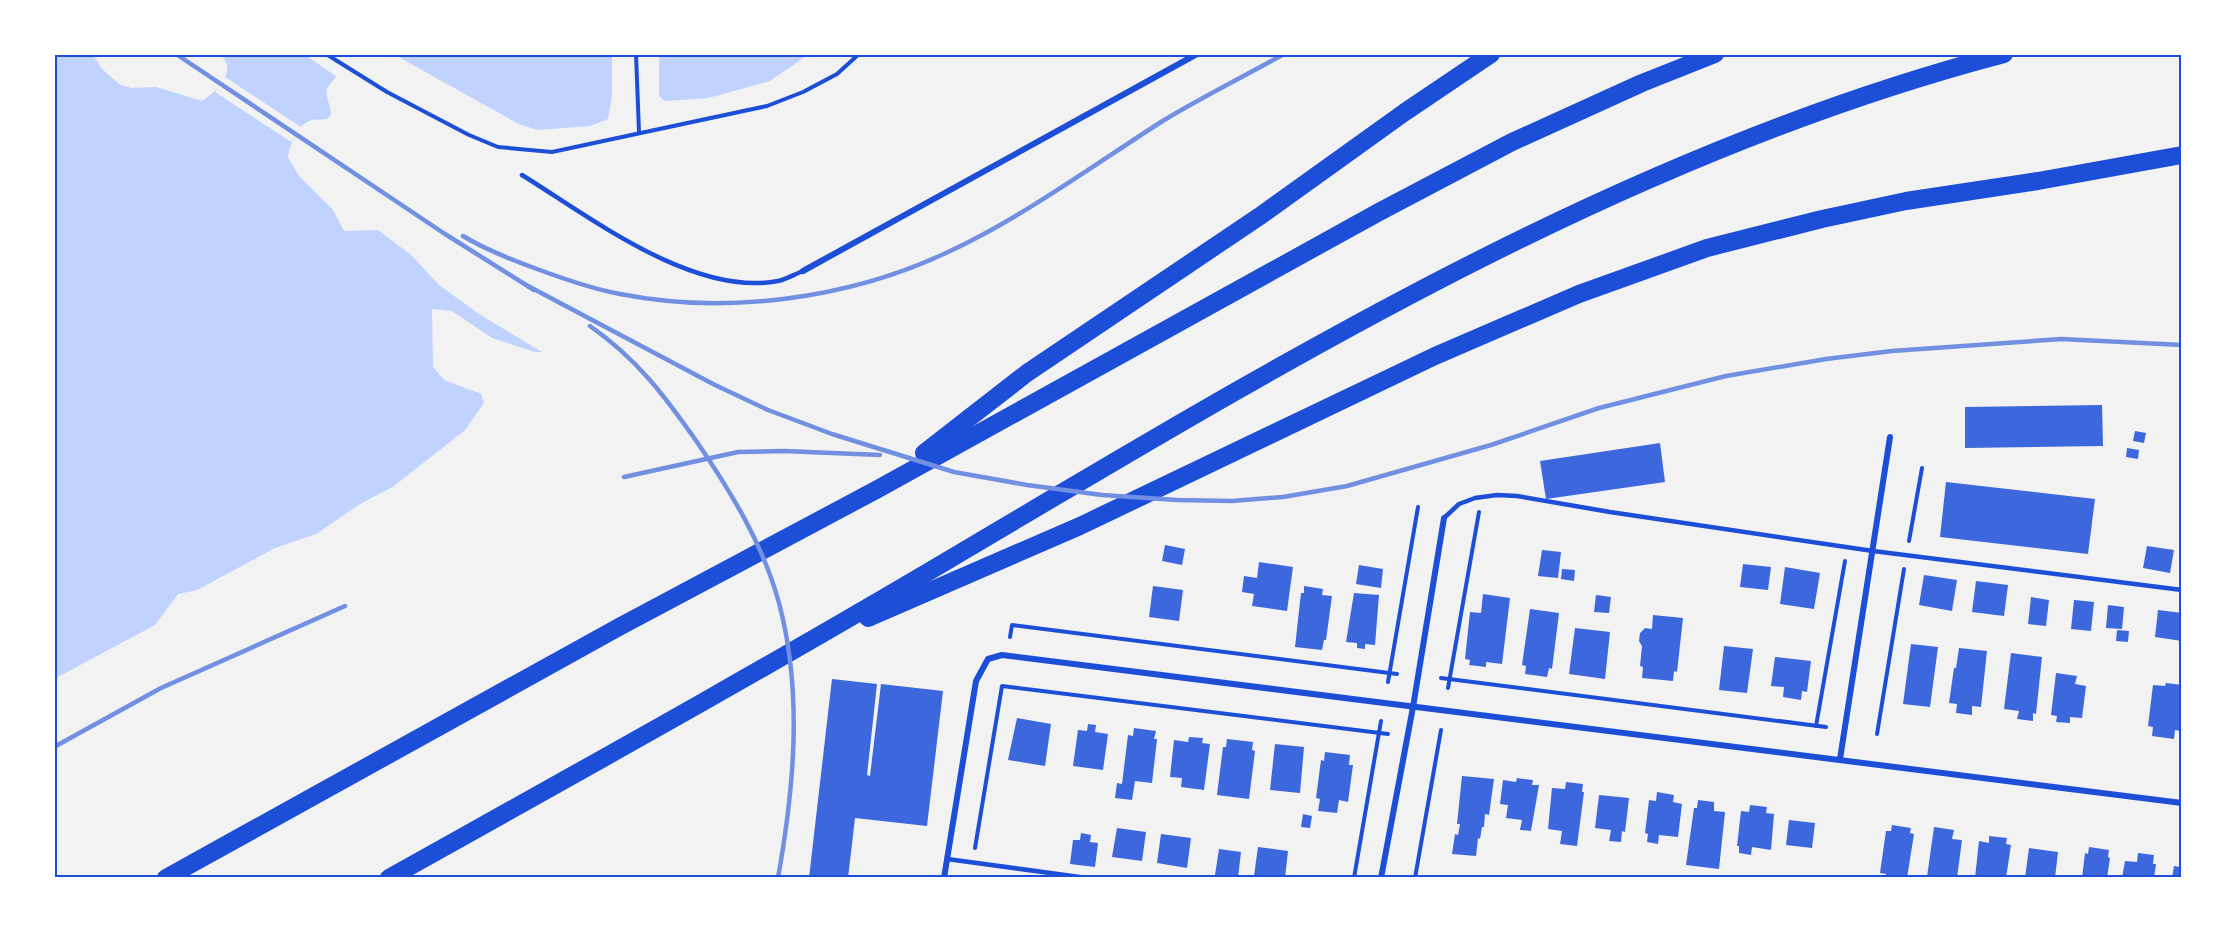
<svg xmlns="http://www.w3.org/2000/svg" width="2236" height="932" font-family="'Golos Text',sans-serif">
  <style>
    .water { fill: #bfd3fe }
    .pier { fill: #f2f2f2 }
    .building { fill: #3d67dc }
    .lines { fill: none; stroke-linecap: round; stroke-linejoin: round }
    .path { stroke: #1d4ed8; stroke-width: 4 }
    .service { stroke: #1d4ed8; stroke-width: 4.5 }
    .minor { stroke: #1d4ed8; stroke-width: 6 }
    .motorway { stroke: #1d4ed8; stroke-width: 18 }
    .rail { stroke: #7290e2; stroke-width: 4.5 }
    .neatline { fill: none; stroke: #1d4ed8; stroke-width: 2 }
  </style>
  <rect width="100%" height="100%" fill="#f2f2f2"/>
  <!-- water -->
  <g class="water">
    <path d="M54 54H93L101 68 119 84 131 88 156 87 202 101C218 90 238 72 220 54H354L327 88C325 99 331 105 331 115L327 119C323 120 316 119 312 120 297 124 290 144 288 157L299 176 333 210 344 231 378 230 411 255 439 285 479 314 542 352H535L492 338 452 311 432 309 433 367 444 380 481 394 484 403 465 430 394 486 360 504 316 534 275 548 197 590 178 594 155 625 54 679Z"/>
    <polygon points="393,54 612,54 612,96 608,119 590,126 538,130 519,124"/>
    <polygon points="659,54 809,54 770,81 708,98 665,101 659,96"/>
  </g>
  <!-- pier -->
  <g class="pier">
    <polygon points="304,54 349,54 352,56 337,77"/>
    <polygon points="225,77 301,127 291,142 215,92"/>
  </g>
  <!-- building -->
  <g class="building">
    <polygon points="2102,405 2103,446 1965,448 1965,407"/>
    <polygon points="2135,431 2146,433 2144,443 2133,441"/>
    <polygon points="1660,443 1665,482 1546,499 1540,461"/>
    <polygon points="2127,448 2139,450 2138,459 2126,457"/>
    <polygon points="1946,482 2095,499 2088,554 1940,537"/>
    <polygon points="1165,545 1185,549 1182,565 1162,561"/>
    <polygon points="2147,546 2174,550 2170,573 2143,568"/>
    <polygon points="1542,550 1561,552 1558,578 1538,576"/>
    <polygon points="1259,562 1293,567 1287,611 1252,606 1254,594 1242,592 1244,576 1257,578"/>
    <polygon points="1743,564 1771,567 1768,590 1740,587"/>
    <polygon points="1359,565 1383,569 1381,588 1356,584"/>
    <polygon points="1785,567 1820,573 1814,609 1780,604"/>
    <polygon points="1562,569 1575,570 1574,581 1561,579"/>
    <polygon points="1924,575 1957,580 1952,611 1919,605"/>
    <polygon points="1976,581 2008,585 2004,616 1972,612"/>
    <polygon points="1153,586 1183,590 1179,621 1149,617"/>
    <polygon points="1304,586 1323,589 1322,595 1332,596 1326,640 1324,640 1322,650 1295,647 1301,593 1304,593"/>
    <polygon points="1354,593 1379,595 1375,645 1365,644 1365,649 1357,648 1357,643 1346,642"/>
    <polygon points="1483,594 1510,598 1502,664 1486,662 1486,667 1469,665 1470,660 1465,659 1470,612 1481,613"/>
    <polygon points="1596,595 1611,597 1609,613 1594,612"/>
    <polygon points="2031,597 2049,600 2046,626 2028,624"/>
    <polygon points="2074,600 2094,602 2091,631 2071,629"/>
    <polygon points="2108,605 2124,607 2122,629 2106,628"/>
    <polygon points="1530,609 1559,613 1552,669 1549,668 1547,677 1525,674 1526,666 1522,665"/>
    <polygon points="2158,610 2182,613 2182,641 2155,637"/>
    <polygon points="1653,615 1683,618 1677,672 1674,671 1673,681 1642,678 1643,667 1640,666 1642,646 1639,641 1640,633 1645,628 1652,629"/>
    <polygon points="1575,628 1610,632 1605,679 1569,674"/>
    <polygon points="2117,630 2129,631 2128,642 2116,641"/>
    <polygon points="1911,644 1938,647 1930,707 1903,704"/>
    <polygon points="1724,646 1753,649 1747,693 1719,690"/>
    <polygon points="1959,648 1987,651 1981,707 1972,706 1972,715 1956,713 1957,704 1949,703 1954,668 1956,668"/>
    <polygon points="2011,653 2042,657 2036,714 2033,713 2033,721 2017,719 2019,711 2004,709"/>
    <polygon points="1775,657 1811,661 1807,692 1802,691 1801,700 1783,697 1784,687 1771,686"/>
    <polygon points="2056,673 2077,676 2075,684 2086,686 2082,718 2070,717 2070,723 2056,722 2057,716 2051,715"/>
    <polygon points="832,679 877,684 867,775 870,776 881,684 943,691 927,826 855,818 848,878 809,878"/>
    <polygon points="2166,683 2182,685 2180,731 2175,730 2174,739 2152,736 2153,727 2148,726 2153,685 2165,686"/>
    <polygon points="1017,718 1051,724 1045,766 1008,760"/>
    <polygon points="1088,724 1096,725 1095,732 1108,734 1103,770 1073,766 1078,730 1087,731"/>
    <polygon points="1134,728 1156,731 1154,739 1157,739 1152,783 1135,781 1132,800 1115,798 1117,783 1122,784 1128,735 1133,736"/>
    <polygon points="1189,737 1203,738 1202,743 1210,744 1204,790 1181,787 1182,778 1170,777 1174,740 1188,742"/>
    <polygon points="1227,739 1253,742 1252,750 1255,751 1249,799 1217,795 1223,747 1226,747"/>
    <polygon points="1275,744 1304,747 1300,793 1270,790"/>
    <polygon points="1325,752 1350,755 1349,765 1353,765 1348,802 1339,800 1337,813 1318,811 1320,799 1316,798 1321,760 1324,761"/>
    <polygon points="1462,776 1494,779 1489,815 1485,814 1484,827 1482,827 1480,839 1478,838 1476,856 1452,854 1455,834 1458,835 1460,824 1457,824"/>
    <polygon points="1517,778 1533,780 1532,785 1539,785 1531,831 1520,830 1522,820 1506,818 1508,805 1500,804 1503,780 1516,782"/>
    <polygon points="1566,782 1583,784 1582,792 1584,792 1577,846 1560,844 1562,831 1548,829 1552,788 1565,789"/>
    <polygon points="1657,792 1674,795 1673,802 1682,804 1678,837 1659,835 1658,844 1647,842 1648,834 1645,833 1649,800 1656,801"/>
    <polygon points="1599,795 1629,798 1625,832 1622,831 1621,842 1609,841 1611,830 1595,828"/>
    <polygon points="1698,800 1714,802 1714,811 1725,812 1719,869 1686,865 1694,808 1697,808"/>
    <polygon points="1750,805 1767,807 1766,813 1774,814 1771,850 1752,847 1751,855 1739,853 1739,846 1737,846 1741,811 1749,812"/>
    <polygon points="1303,814 1312,816 1310,828 1301,827"/>
    <polygon points="1789,820 1815,823 1812,848 1786,845"/>
    <polygon points="1892,825 1911,828 1910,833 1914,834 1907,878 1886,877 1886,874 1880,873 1886,831 1891,831"/>
    <polygon points="1934,827 1954,830 1952,839 1962,840 1957,878 1927,877"/>
    <polygon points="1117,828 1146,832 1142,861 1112,857"/>
    <polygon points="1081,833 1091,835 1090,842 1098,843 1095,867 1070,864 1073,840 1080,840"/>
    <polygon points="1161,834 1191,838 1187,868 1157,863"/>
    <polygon points="1989,836 2007,838 2006,844 2011,845 2006,878 1975,878 1979,841 1989,843"/>
    <polygon points="1258,847 1288,851 1285,878 1254,876"/>
    <polygon points="2089,847 2109,850 2108,857 2110,858 2107,878 2082,878 2085,853 2088,854"/>
    <polygon points="2029,848 2058,852 2055,878 2025,878"/>
    <polygon points="1219,849 1241,852 1238,878 1215,875"/>
    <polygon points="2138,853 2154,855 2153,864 2156,864 2154,878 2122,878 2125,861 2137,862"/>
    <polygon points="2180,863 2182,863 2182,878 2172,878 2174,866 2180,867"/>
  </g>
  <g class="lines">
    <!-- path -->
    <g class="path">
      <polyline points="326,54 387,92 469,135 498,147 552,152 767,106 803,92 837,74 859,54"/>
      <polyline points="636,54 639,132"/>
      <polyline points="1909,541 1922,468"/>
      <polyline points="1010,637 1012,625 1397,674"/>
      <polyline points="1441,678 1826,727"/>
      <polyline points="1388,682 1418,507"/>
      <polyline points="1448,688 1479,512"/>
      <polyline points="1816,726 1845,561"/>
      <polyline points="1877,734 1904,569"/>
      <polyline points="975,848 1002,686 1388,734"/>
      <polyline points="1354,878 1381,721"/>
      <polyline points="1415,878 1441,730"/>
    </g>
    <!-- service -->
    <g class="service">
      <path d="M522 175C590 217 693 297 778 281 787 279 795 274 803 271"/>
      <polyline points="1444,518 1459,504 1475,498 1497,495 1517,496 1610,512 1873,551 2182,590"/>
      <polyline points="947,859 1087,878"/>
    </g>
    <!-- minor -->
    <g class="minor">
      <polyline points="803,271 1197,54"/>
      <polyline points="1840,759 1890,437"/>
      <polyline points="944,878 976,681 988,659 1002,655 2182,803"/>
      <polyline points="1381,878 1413,707 1444,518"/>
    </g>
    <!-- motorway -->
    <g class="motorway">
      <polyline points="924,453 1027,373 1260,216 1405,112 1491,54"/>
      <polyline points="868,618 1080,526 1435,356 1579,294 1707,248 1822,219 1906,201 2038,181 2182,155"/>
      <polyline points="166,878 619,627 876,490 1379,212 1512,142 1642,83 1715,54"/>
      <path d="M389 878C575 774 761 671 945 562 1281 363 1622 154 2004 54"/>
    </g>
    <!-- rail -->
    <g class="rail">
      <polyline points="176,54 445,234 534,290"/>
      <path d="M463 236C486 250 512 260 537 269 564 279 592 289 620 294 727 315 849 299 948 252 1023 217 1091 167 1161 122 1200 98 1243 77 1284 54"/>
      <polyline points="528,286 715,385 768,410 832,434 954,472 1027,485 1102,495 1177,500 1232,501 1283,497 1347,486 1491,445 1599,408 1726,376 1826,359 1892,351 2061,339 2182,345"/>
      <path d="M590 326C637 359 664 395 697 442 731 492 763 544 779 603 803 693 794 788 778 878"/>
      <polyline points="624,477 738,452 784,451 880,455"/>
      <polyline points="54,747 161,688 345,606"/>
    </g>
  </g>
  <!-- border -->
  <rect width="2236" height="932" fill="none" stroke="#ffffff" stroke-width="111"/>
  <rect x="56" y="56" width="2124" height="820" class="neatline"/>
</svg>
